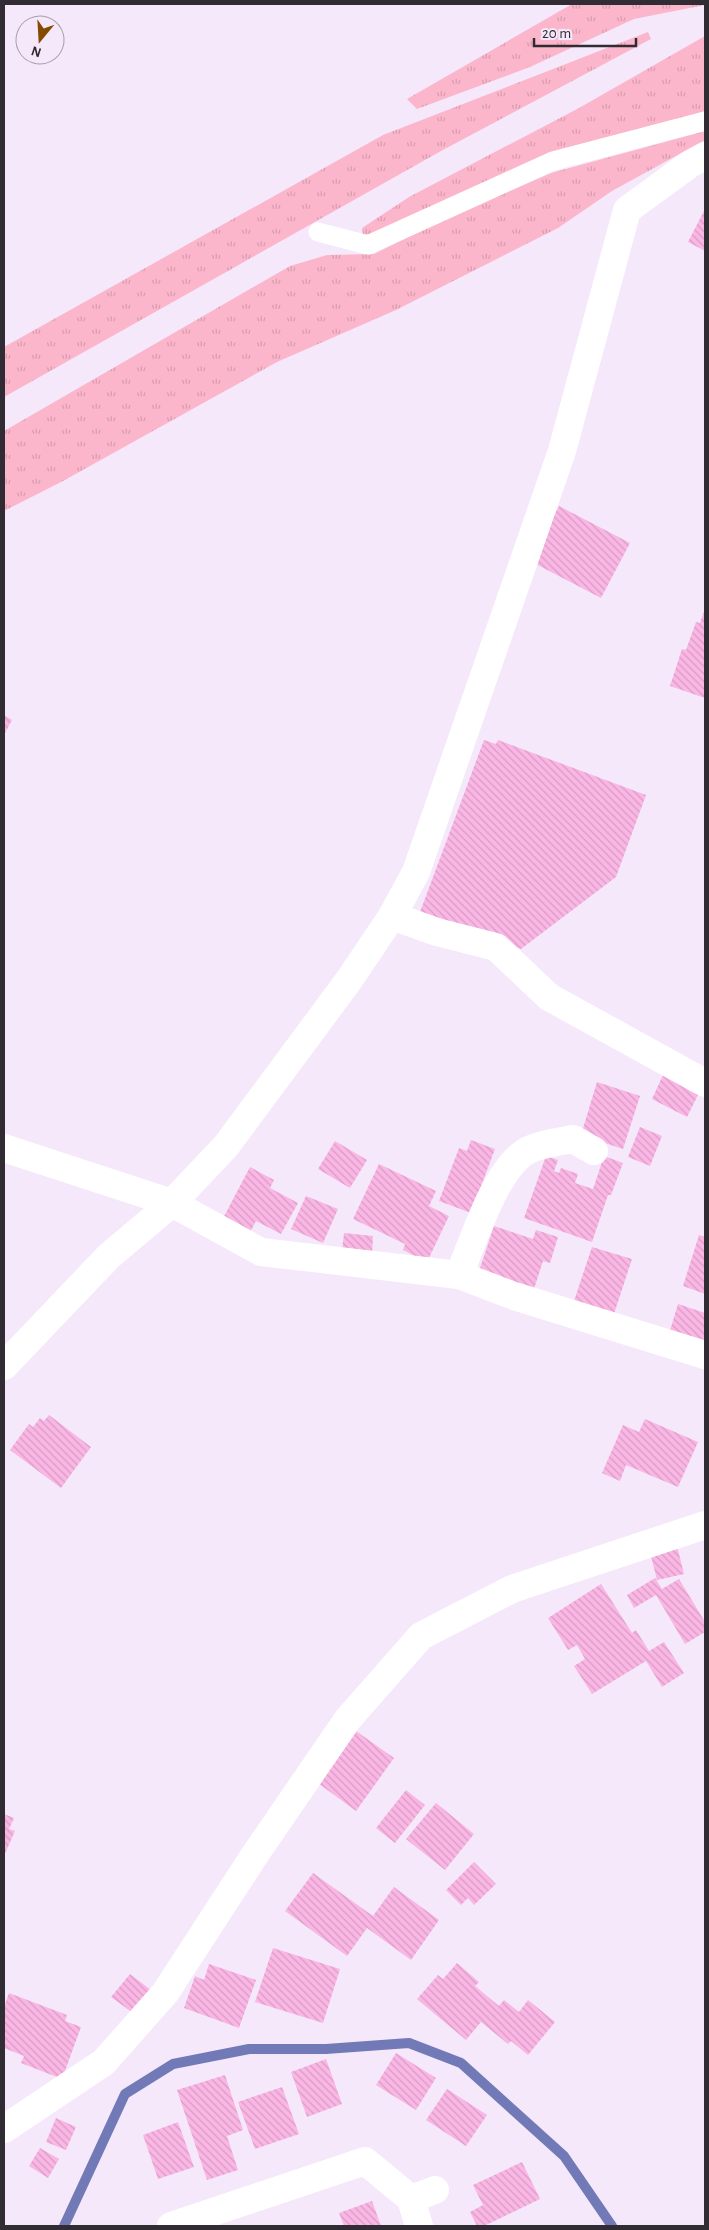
<svg xmlns="http://www.w3.org/2000/svg" width="709" height="2230" font-family="'Alegreya Sans',sans-serif">
  <style>
    .grass { fill: url(#grass-tufts) }
    .lines { fill: none; stroke-linecap: round; stroke-linejoin: round }
    .stream { stroke: #717ab7; stroke-width: 10 }
    .building { fill: url(#building-back-hatch) }
    .service { stroke: #fff; stroke-width: 19 }
    .minor { stroke: #fff; stroke-width: 28 }
  </style>
  <defs>
    <pattern id="grass-tufts" width="24" height="20" patternUnits="userSpaceOnUse" patternTransform="scale(1.25)"><rect width="24" height="20" fill="#fcb6cb"/><path d="M3 7l-1-3M5 7V3M7 7l1-3M15 17l-1-3M17 17v-4M19 17l1-3" fill="none" stroke="#d89daf"/></pattern>
    <pattern id="building-back-hatch" width="6" height="6" patternUnits="userSpaceOnUse" patternTransform="scale(1.25)"><rect width="6" height="6" fill="#fab6e4"/><path d="M-1 5l2 2M0 0l6 6M5-1l2 2" fill="none" stroke="#d79dc4"/></pattern>
  </defs>
  <rect width="100%" height="100%" fill="#f6e8fb"/>
  <!-- grass -->
  <g class="grass">
    <polygon points="572,4 705,5 634,19 530,67 417,109 407,99"/>
    <polygon points="648,32 651,39 441,151 4,397 4,347 383,135"/>
    <polygon points="705,36 705,111 377,233 363,235 362,228 409,197 579,108"/>
    <polygon points="705,131 705,140 612,191 558,228 396,310 277,362 63,481 4,511 4,431 290,266 327,255 374,254 434,224 551,173"/>
  </g>
  <g class="lines">
    <!-- stream -->
    <polyline class="stream" points="64,2226 125,2094 173,2064 249,2049 326,2049 409,2043 461,2063 564,2156 612,2226"/>
  </g>
  <!-- building -->
  <g class="building">
    <polygon points="705,209 705,251 688,242"/>
    <polygon points="559,506 630,543 601,598 530,561"/>
    <polygon points="705,609 705,698 670,686 682,649 686,650 696,622 700,623"/>
    <polygon points="4,715 12,720 4,735"/>
    <polygon points="484,740 496,744 498,740 646,795 616,877 521,949 420,912"/>
    <polygon points="663,1075 699,1093 687,1117 652,1099"/>
    <polygon points="597,1082 640,1096 623,1149 581,1135"/>
    <polygon points="640,1127 662,1136 650,1166 628,1157"/>
    <polygon points="471,1140 495,1149 471,1213 439,1201 459,1148 467,1151"/>
    <polygon points="335,1141 367,1160 350,1188 318,1169"/>
    <polygon points="546,1156 558,1160 554,1171 559,1173 561,1168 578,1174 575,1183 593,1189 604,1156 623,1163 611,1195 608,1195 592,1242 524,1218"/>
    <polygon points="379,1164 436,1191 429,1206 449,1216 427,1262 403,1250 405,1244 353,1219"/>
    <polygon points="250,1167 274,1180 270,1188 298,1203 281,1234 256,1221 247,1238 220,1224"/>
    <polygon points="306,1196 338,1209 323,1243 291,1229"/>
    <polygon points="494,1226 533,1239 536,1230 558,1237 550,1263 543,1261 534,1289 479,1271"/>
    <polygon points="344,1233 373,1236 372,1254 342,1251"/>
    <polygon points="699,1235 705,1237 705,1294 683,1286"/>
    <polygon points="592,1247 632,1259 614,1314 574,1301"/>
    <polygon points="678,1304 705,1313 705,1348 668,1337"/>
    <polygon points="49,1415 91,1447 61,1488 10,1450 29,1424 33,1427 40,1418 44,1421"/>
    <polygon points="645,1419 698,1442 678,1487 626,1465 620,1481 602,1473 623,1425 639,1432"/>
    <polygon points="677,1546 684,1574 657,1580 650,1552"/>
    <polygon points="655,1578 662,1589 679,1579 705,1622 705,1632 685,1644 656,1595 634,1608 627,1595"/>
    <polygon points="601,1584 632,1633 636,1630 649,1651 664,1642 684,1673 662,1687 646,1661 592,1694 574,1666 585,1659 577,1645 568,1650 548,1618"/>
    <polygon points="349,1726 394,1758 356,1811 311,1778"/>
    <polygon points="406,1790 425,1805 395,1843 376,1828"/>
    <polygon points="436,1803 474,1834 445,1870 406,1839"/>
    <polygon points="4,1814 14,1818 9,1829 15,1831 4,1856"/>
    <polygon points="474,1862 496,1884 474,1905 468,1898 461,1905 446,1890"/>
    <polygon points="313,1873 373,1916 394,1887 439,1920 411,1960 367,1928 347,1956 285,1911"/>
    <polygon points="273,1948 340,1969 323,2023 255,2002"/>
    <polygon points="457,1963 479,1982 475,1986 499,2006 504,2000 519,2012 528,2000 555,2022 528,2055 511,2041 508,2044 481,2022 466,2040 417,1999 438,1975 443,1979"/>
    <polygon points="209,1964 256,1980 239,2028 184,2008 195,1976 204,1980"/>
    <polygon points="130,1974 151,1990 133,2013 111,1997"/>
    <polygon points="9,1993 67,2015 65,2021 81,2027 62,2079 21,2063 24,2056 4,2048 4,2007"/>
    <polygon points="396,2053 436,2078 416,2110 376,2085"/>
    <polygon points="326,2059 342,2104 307,2117 291,2072"/>
    <polygon points="225,2075 243,2130 227,2136 238,2170 207,2180 177,2090"/>
    <polygon points="282,2087 299,2134 255,2149 238,2102"/>
    <polygon points="447,2089 487,2115 466,2146 426,2120"/>
    <polygon points="56,2118 76,2127 66,2150 46,2142"/>
    <polygon points="178,2122 194,2167 158,2179 143,2135"/>
    <polygon points="40,2148 59,2159 48,2178 29,2166"/>
    <polygon points="522,2162 540,2199 484,2226 477,2226 470,2212 483,2205 473,2185"/>
    <polygon points="372,2201 381,2226 344,2226 339,2213"/>
  </g>
  <g class="lines">
    <!-- service -->
    <polyline class="service" points="318,232 368,245 553,161 705,121"/>
    <!-- minor -->
    <g class="minor">
      <polyline points="392,916 437,932 496,947 549,997 705,1083"/>
      <polyline points="4,1148 172,1203 261,1252 459,1275 514,1296 705,1355"/>
      <path d="M459 1275C474 1240 492 1179 521 1155 532 1145 558 1142 573 1139L594 1151"/>
      <polyline points="4,1366 109,1256 172,1203 226,1146 349,980 392,916 416,872 562,451 627,210 690,164 705,156"/>
      <polyline points="4,2129 104,2062 165,1993 256,1853 348,1719 421,1636 512,1589 705,1525"/>
      <polyline points="411,2199 435,2190"/>
      <polyline points="171,2226 365,2161 411,2199 419,2226"/>
    </g>
  </g>
  <!-- border -->
  <rect width="709" height="2230" fill="none" stroke="#312c33" stroke-width="10"/>
  <!-- north arrow -->
  <g transform="translate(40 40) rotate(198)"><circle r="24" fill="#f6e8fb" stroke="#a79dab"/>
  <path d="M0-4L9 19L0 12L-9 19Z" fill="#844b00"/>
  <text y="-8" font-size="14" font-weight="bold" text-anchor="middle" fill="#312c33">N</text>
  </g>
  <!-- scale -->
  <path d="M534 38v8h102v-8" fill="none" stroke="#312c33" stroke-width="2.5"/>
  <text x="542" y="38" font-size="15" fill="#312c33" stroke="#f6e8fb" stroke-width="4" paint-order="stroke">20 m</text>
</svg>
